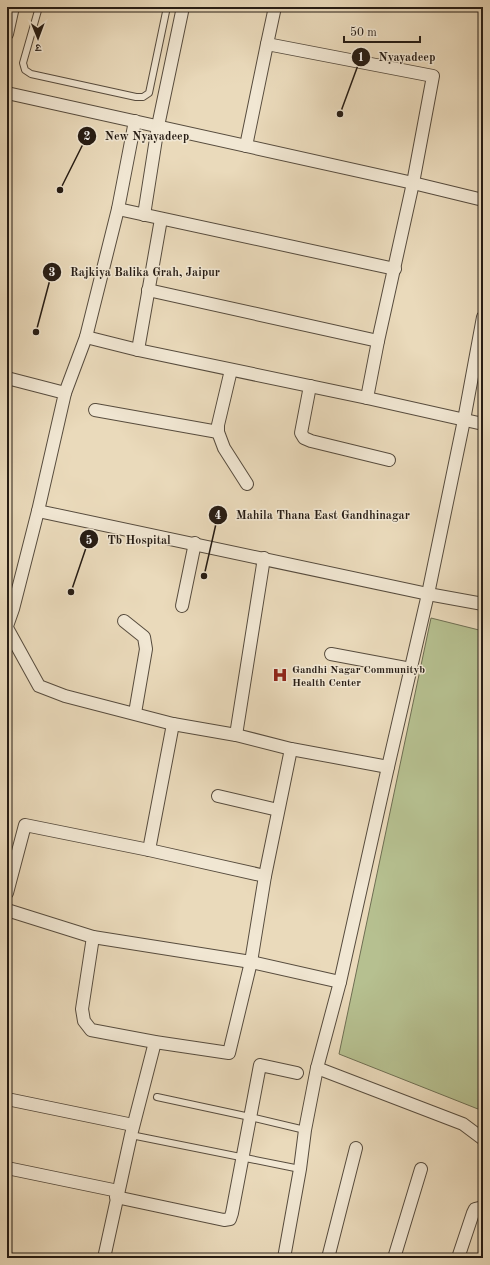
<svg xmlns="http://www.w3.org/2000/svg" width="490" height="1265" font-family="'Old Standard TT','Noto Serif Devanagari',serif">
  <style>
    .green { fill: #b6c090; stroke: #6e6e52 }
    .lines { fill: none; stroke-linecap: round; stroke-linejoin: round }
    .lane-casing { stroke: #574c3e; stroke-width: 8 }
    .street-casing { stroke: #574c3e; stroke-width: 14 }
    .lane { stroke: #f1e7d3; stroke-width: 6 }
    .street { stroke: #f1e7d3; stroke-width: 12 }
    .labels { text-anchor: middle; stroke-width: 3; stroke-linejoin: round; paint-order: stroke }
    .poi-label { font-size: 11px; font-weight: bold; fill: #261c14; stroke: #f1e7d3; text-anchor: start }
    .leader { fill: none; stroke: #261c14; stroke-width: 1.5 }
    .callout-dot { fill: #261c14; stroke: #f1e7d3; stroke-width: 1.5 }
    .mark-label { font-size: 12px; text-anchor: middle; font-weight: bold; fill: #fff }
    .callout-label { font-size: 12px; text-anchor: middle; font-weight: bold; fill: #261c14; stroke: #f1e7d3; stroke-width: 3; stroke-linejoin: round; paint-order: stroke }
  </style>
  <rect width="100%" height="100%" fill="#eadabb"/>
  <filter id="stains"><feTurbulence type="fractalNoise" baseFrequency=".005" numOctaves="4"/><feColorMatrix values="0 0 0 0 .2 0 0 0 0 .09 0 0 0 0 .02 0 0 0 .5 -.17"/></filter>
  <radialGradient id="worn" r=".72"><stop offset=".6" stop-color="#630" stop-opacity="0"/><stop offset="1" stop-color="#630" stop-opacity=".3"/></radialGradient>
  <!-- green -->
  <polygon class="green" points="431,618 483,631 483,1111 339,1054"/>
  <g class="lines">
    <!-- lane casing -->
    <g class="lane-casing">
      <g id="lane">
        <polyline points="39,7 23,63 25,70 31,74 136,97 143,97 149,93 167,7"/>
        <polyline points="157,1097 250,1117 305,1130"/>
        <polyline points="131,1135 300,1169"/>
      </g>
    </g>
    <!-- street casing -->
    <g class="street-casing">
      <g id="street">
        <polyline points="7,34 13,7"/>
        <polyline points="267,44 275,7"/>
        <polyline points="7,93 413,183 483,200"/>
        <polyline points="246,146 267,44 433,76 413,183 378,341 367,398"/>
        <polyline points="118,209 395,269"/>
        <polyline points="144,215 158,126 183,7"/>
        <polyline points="148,290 378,341"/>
        <polyline points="86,337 138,350 367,398 483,424"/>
        <polyline points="138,350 161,219"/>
        <polyline points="231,370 218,425 218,432 224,448 247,484"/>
        <polyline points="7,378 65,393 38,511 13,609 7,626"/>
        <polyline points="310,386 301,433 304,438 311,441 389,460"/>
        <polyline points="65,393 86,337 118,209 135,121"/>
        <polyline points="95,410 218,432"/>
        <polyline points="38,511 428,594 483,604"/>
        <polyline points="182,606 195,543"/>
        <polyline points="124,621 144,637 146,649 135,713"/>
        <polyline points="7,628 39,686 65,696 173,724 236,735 291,749 388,767"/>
        <polyline points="331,654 411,669"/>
        <polyline points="236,735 264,558"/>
        <polyline points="218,796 278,810"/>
        <polyline points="149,850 173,724"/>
        <polyline points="7,893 25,825 149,850 265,876"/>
        <polyline points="7,910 93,937 251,962 340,982"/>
        <polyline points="93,937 82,1009 84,1021 91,1030 155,1042 229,1053 251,962 265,876 291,749"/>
        <polyline points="317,1068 463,1124 483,1139"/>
        <polyline points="7,1099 133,1125"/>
        <polyline points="7,1168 118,1191"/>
        <polyline points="116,1197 224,1220 230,1219 232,1213 260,1065 297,1073"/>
        <polyline points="104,1258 131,1135 155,1042"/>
        <polyline points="284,1258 300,1169 305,1130 317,1068 340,982 388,767 428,594 464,420 483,317"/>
        <polyline points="328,1258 356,1148"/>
        <polyline points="394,1258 421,1169"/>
        <polyline points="458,1258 473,1213 475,1209 479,1208 483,1209"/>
      </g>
    </g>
    <!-- lane -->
    <use href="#lane" class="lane"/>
    <!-- street -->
    <use href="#street" class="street"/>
  </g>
  <!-- icons -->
  <defs>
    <g id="hospital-bare" transform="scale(1.2)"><path d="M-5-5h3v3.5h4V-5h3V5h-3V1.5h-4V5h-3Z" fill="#8f2418" stroke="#f1e7d3" stroke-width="2.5" paint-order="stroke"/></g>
  </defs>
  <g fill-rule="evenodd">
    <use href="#hospital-bare" x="280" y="675"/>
  </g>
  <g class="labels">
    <!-- poi labels -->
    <g class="poi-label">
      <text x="292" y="673">Gandhi Nagar Communityb<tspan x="292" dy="13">Health Center</tspan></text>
    </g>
  </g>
  <!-- callouts -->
  <path class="leader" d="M340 114L361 57M60 190L87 136M36 332L52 272M204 576L218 515M71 592L89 539"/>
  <g class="callout-dot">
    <circle cx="340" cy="114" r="4"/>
    <circle cx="60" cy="190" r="4"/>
    <circle cx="36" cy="332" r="4"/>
    <circle cx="204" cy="576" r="4"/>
    <circle cx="71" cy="592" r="4"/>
    <circle cx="361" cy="57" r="10"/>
    <circle cx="87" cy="136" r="10"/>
    <circle cx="52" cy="272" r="10"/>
    <circle cx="218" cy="515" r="10"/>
    <circle cx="89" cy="539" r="10"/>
  </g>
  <g class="mark-label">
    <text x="361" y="61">1</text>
    <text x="87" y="140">2</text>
    <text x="52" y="276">3</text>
    <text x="218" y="519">4</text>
    <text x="89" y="544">5</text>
  </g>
  <g class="callout-label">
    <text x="407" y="61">Nyayadeep</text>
    <text x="147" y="140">New Nyayadeep</text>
    <text x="145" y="276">Rajkiya Balika Grah, Jaipur</text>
    <text x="323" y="519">Mahila Thana East Gandhinagar</text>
    <text x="139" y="544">Tb Hospital</text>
  </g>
  <!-- margin -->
  <rect width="490" height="1265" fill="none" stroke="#eadabb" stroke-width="24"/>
  <rect x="8" y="8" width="474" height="1249" fill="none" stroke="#261c14" stroke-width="2"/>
  <rect x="12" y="12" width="466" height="1241" fill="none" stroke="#261c14"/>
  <!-- north arrow -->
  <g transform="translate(38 38) rotate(179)" stroke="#f1e7d3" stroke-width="3" paint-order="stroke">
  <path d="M0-3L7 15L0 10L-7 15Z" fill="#261c14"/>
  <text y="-6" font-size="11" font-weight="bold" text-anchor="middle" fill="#261c14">उ</text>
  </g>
  <!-- scale -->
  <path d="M344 36v6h76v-6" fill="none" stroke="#261c14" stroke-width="2"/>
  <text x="350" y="36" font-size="12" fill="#261c14" stroke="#f1e7d3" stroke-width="3" paint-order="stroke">50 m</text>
  <rect width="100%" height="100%" filter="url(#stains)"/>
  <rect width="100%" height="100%" fill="url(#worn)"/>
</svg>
